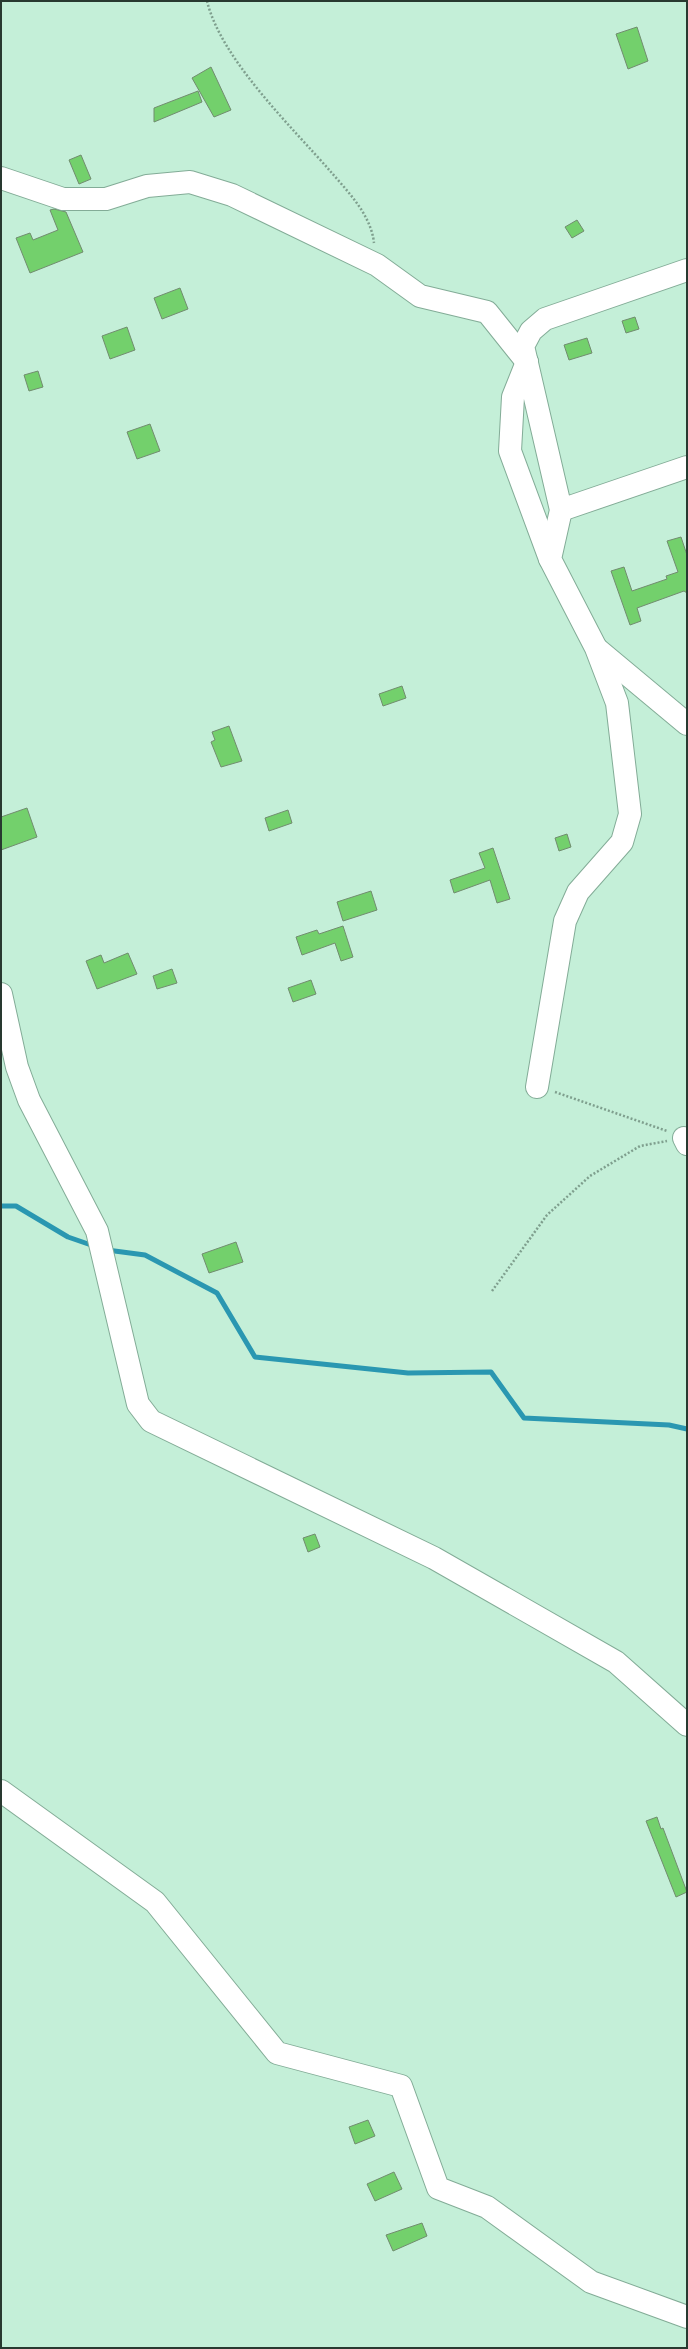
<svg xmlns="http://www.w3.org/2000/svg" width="688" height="2349" font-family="'Sofia Sans Condensed',sans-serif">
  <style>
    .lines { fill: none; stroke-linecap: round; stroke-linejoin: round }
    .stream { stroke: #2a97b1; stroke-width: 5 }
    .building { fill: #73d06c; stroke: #718c6f }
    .minor-casing { stroke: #83ac97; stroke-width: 24 }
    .path { stroke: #7f9f8e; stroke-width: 2.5; stroke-dasharray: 2 2; stroke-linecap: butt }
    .minor { stroke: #fff; stroke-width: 22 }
  </style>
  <rect width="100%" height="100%" fill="#c4efd8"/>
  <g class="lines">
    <!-- stream -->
    <g class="stream">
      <polyline points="1,1206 16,1206 68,1237 94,1246"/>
      <polyline points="107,1250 145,1255 217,1293 255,1357 408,1373 491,1372 524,1418 669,1425 687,1429"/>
    </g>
  </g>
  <!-- building -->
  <g class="building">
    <polygon points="637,27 648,61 628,69 616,34"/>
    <polygon points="211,67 231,110 214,117 192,78"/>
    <polygon points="198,91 202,102 154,122 154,108"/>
    <polygon points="81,155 91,179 79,184 69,160"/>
    <polygon points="54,209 66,212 83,252 30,273 16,238 30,233 33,240 58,230 50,210"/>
    <polygon points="577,220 584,231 572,238 565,227"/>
    <polygon points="180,288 188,309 162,319 154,298"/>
    <polygon points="635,317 639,329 626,333 622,321"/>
    <polygon points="127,327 135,350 110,359 102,336"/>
    <polygon points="587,338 592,353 569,360 564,345"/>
    <polygon points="38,371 43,387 29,391 24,375"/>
    <polygon points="150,424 160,451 137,459 127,432"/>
    <polygon points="681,537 687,555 687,593 684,591 637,608 641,621 630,625 611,571 624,567 632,591 667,579 666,576 678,572 667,541"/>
    <polygon points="402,686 406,698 383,706 379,694"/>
    <polygon points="229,726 242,761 221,767 211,742 215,740 212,732"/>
    <polygon points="27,808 37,837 1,850 1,817"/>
    <polygon points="288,810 292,823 269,831 265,818"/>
    <polygon points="567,834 571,847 559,851 555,838"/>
    <polygon points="493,848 510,899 497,903 490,880 454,893 450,880 485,868 479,853"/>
    <polygon points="371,891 377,910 343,921 337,902"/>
    <polygon points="343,926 353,957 341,961 335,943 302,955 296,937 317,930 319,934"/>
    <polygon points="128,953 137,974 97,989 86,961 101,955 104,963"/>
    <polygon points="172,969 177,983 157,989 153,976"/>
    <polygon points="311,980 316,994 293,1002 288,988"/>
    <polygon points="236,1242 243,1262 209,1273 202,1254"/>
    <polygon points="315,1534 320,1547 308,1552 303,1538"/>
    <polygon points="657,1817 661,1829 663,1828 687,1892 676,1897 646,1821"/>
    <polygon points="368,2120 375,2136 355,2144 349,2127"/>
    <polygon points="394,2172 402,2189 375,2201 367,2184"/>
    <polygon points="422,2223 427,2236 393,2251 386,2235"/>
  </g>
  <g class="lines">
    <!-- minor casing -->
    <g class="minor-casing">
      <g id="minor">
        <polyline points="1,178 63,199 106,199 147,186 190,182 232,195 377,265 420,296 487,312 527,362"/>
        <polyline points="527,362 513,397 510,451 550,559"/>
        <polyline points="561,510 687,467"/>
        <polyline points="597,649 687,724"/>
        <polyline points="1,994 17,1067 29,1100 97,1231 138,1404 151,1421 434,1558 616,1662 687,1725"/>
        <polyline points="537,1087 565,921 578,892 622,842 630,814 617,703 596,648 550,559 561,510 523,346 531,331 545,319 687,270"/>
        <polyline points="684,1138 687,1144"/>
        <polyline points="1,1791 155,1902 277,2053 401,2086 438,2188 487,2207 591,2282 687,2317"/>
      </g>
    </g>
    <!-- path -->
    <g class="path">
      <path d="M207 1C221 59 291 126 331 172 349 193 371 215 374 243"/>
      <polyline points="555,1092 667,1131"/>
      <polyline points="492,1291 547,1215 590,1176 640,1146 667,1141"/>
    </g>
    <!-- minor -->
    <use href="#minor" class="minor"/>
  </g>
  <!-- border -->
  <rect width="688" height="2349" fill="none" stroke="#283930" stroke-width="4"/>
</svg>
